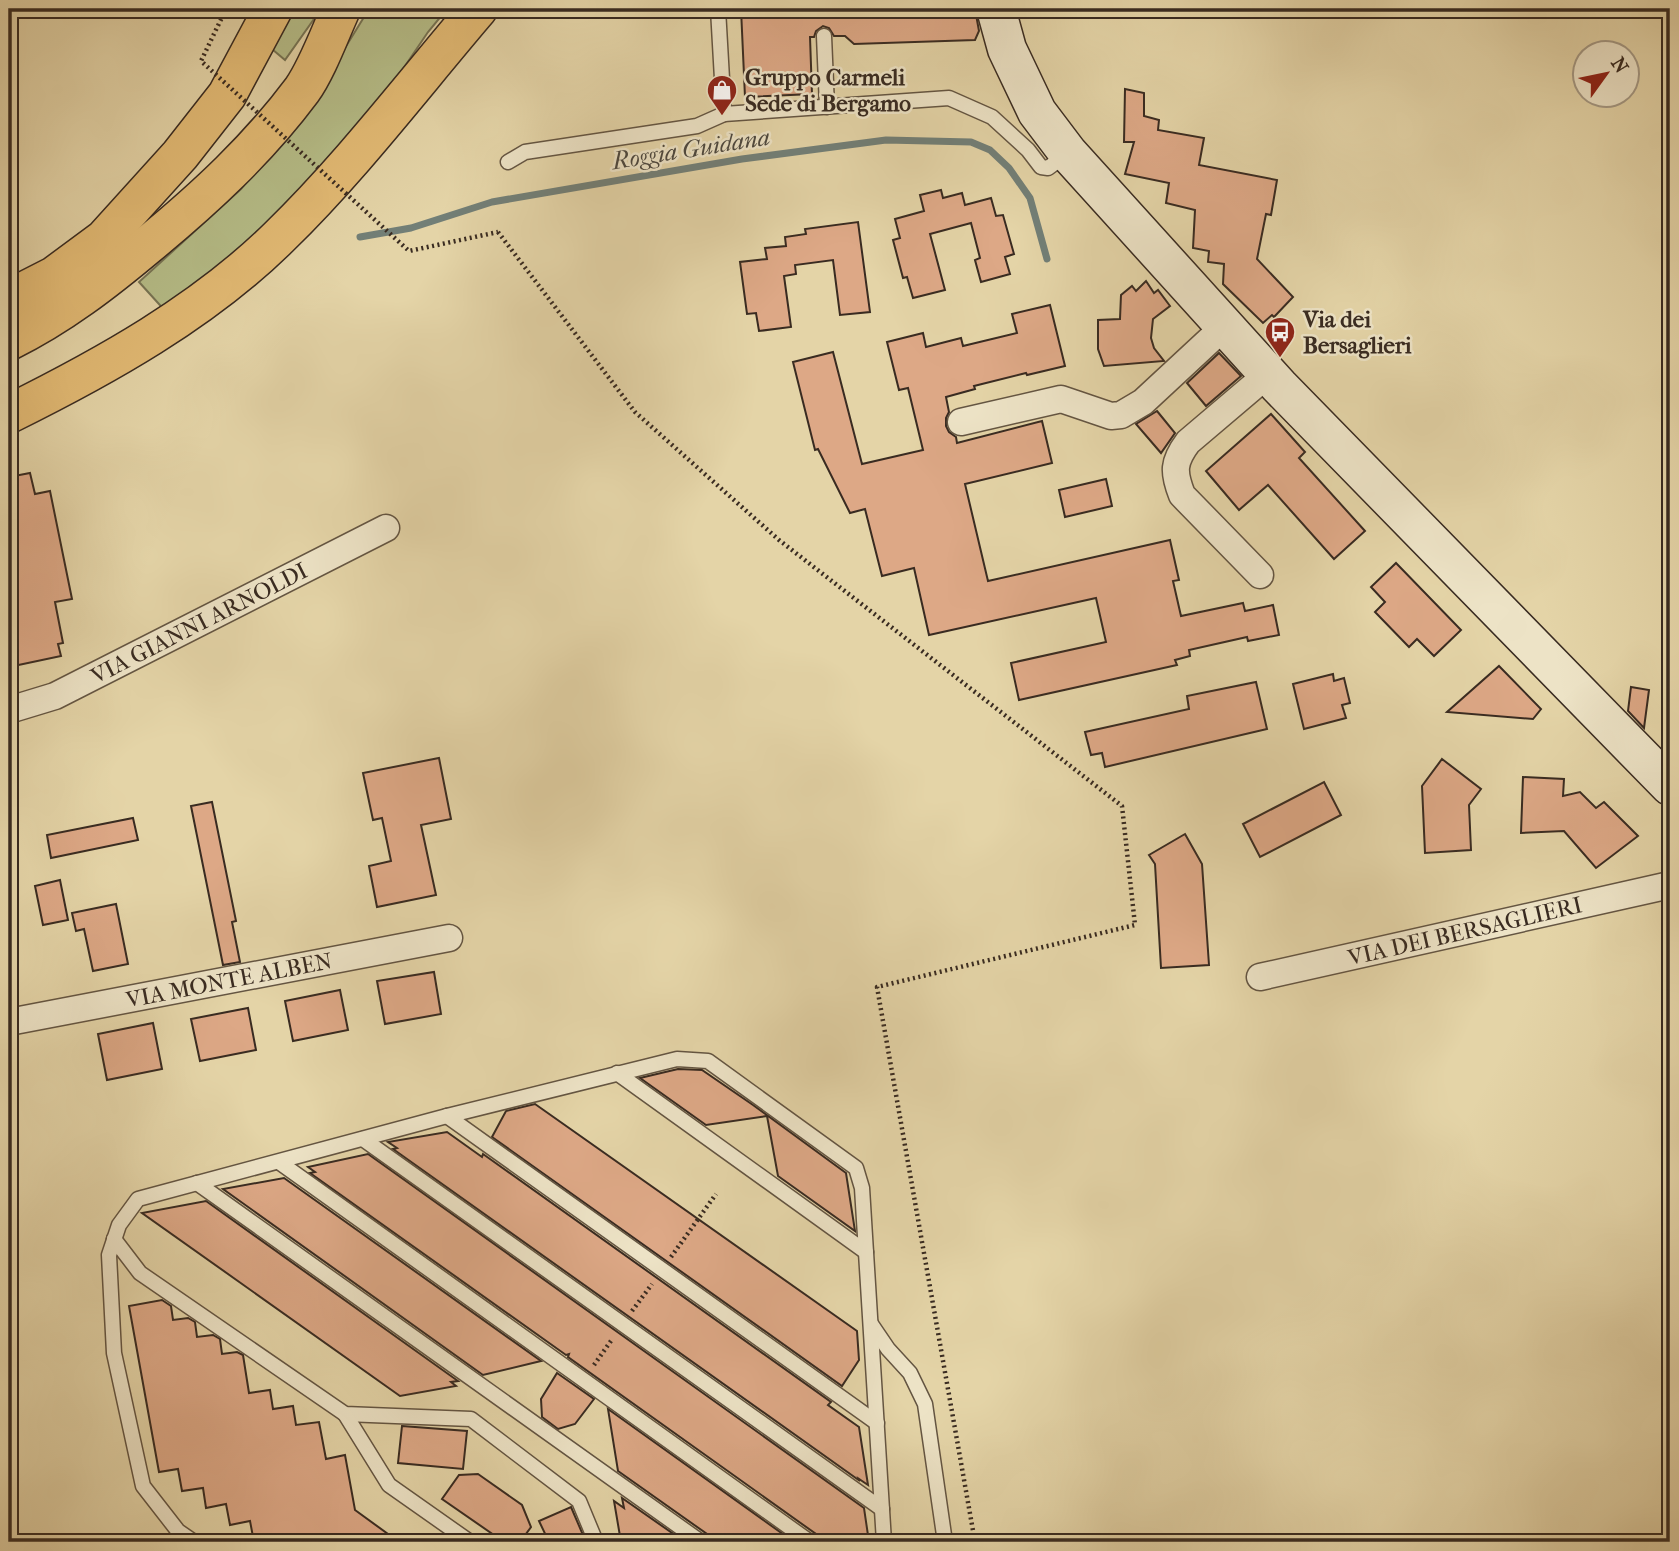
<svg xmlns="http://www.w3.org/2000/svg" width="1679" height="1551" font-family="'IM FELL French Canon',serif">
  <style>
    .green { fill: #b5bc87; stroke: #777454; stroke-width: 2 }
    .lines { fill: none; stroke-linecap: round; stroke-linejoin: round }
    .stream { stroke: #727f77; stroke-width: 7 }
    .building { fill: #dda886; stroke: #392b21; stroke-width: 2 }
    .lane-casing { stroke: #645542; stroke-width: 17 }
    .street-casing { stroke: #645542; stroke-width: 29 }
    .secondary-casing { stroke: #392b21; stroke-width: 41 }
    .highway-casing { stroke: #392b21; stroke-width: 41 }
    .path { stroke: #392b21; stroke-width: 4.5; stroke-dasharray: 2 3.5; stroke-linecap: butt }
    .lane { stroke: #ede3c6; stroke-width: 14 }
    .street { stroke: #ede3c6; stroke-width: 26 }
    .secondary { stroke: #ede3c6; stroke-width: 38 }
    .highway { stroke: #e2ba74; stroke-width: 38 }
    .path-bridge { stroke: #392b21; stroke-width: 4.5; stroke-dasharray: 2 3.5; stroke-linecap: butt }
    .labels { text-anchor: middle; stroke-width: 5; stroke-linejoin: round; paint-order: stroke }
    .poi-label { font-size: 23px; font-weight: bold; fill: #392b21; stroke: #ede3c6; text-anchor: start }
    .street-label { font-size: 23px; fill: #392b21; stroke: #ede3c6 }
    .water-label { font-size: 24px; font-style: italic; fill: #4c473e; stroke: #ede3c6 }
  </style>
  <rect width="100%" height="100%" fill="#e4d4a7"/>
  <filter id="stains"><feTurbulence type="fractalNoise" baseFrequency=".00286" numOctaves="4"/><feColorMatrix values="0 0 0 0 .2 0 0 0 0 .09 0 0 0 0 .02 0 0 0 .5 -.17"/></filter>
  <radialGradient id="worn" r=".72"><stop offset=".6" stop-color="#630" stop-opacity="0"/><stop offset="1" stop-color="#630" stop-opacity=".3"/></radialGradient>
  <!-- green -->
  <g class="green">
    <polygon points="281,9 321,9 285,60 266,44"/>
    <polygon points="369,9 447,9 428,32 346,153 168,314 139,282 241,189 316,95"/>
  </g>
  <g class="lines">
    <!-- stream -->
    <polyline class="stream" points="360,237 411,228 492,202 742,159 886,140 971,142 990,150 1009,168 1030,198 1047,259"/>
  </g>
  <!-- building -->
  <g class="building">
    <polygon points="741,9 975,9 979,31 975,40 854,44 845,36 834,36 829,28 823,26 816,31 814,37 810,37 812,94 745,97"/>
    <polygon points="1125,89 1144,93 1144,116 1159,120 1158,130 1204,138 1199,165 1277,180 1271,215 1266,214 1257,259 1293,297 1274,317 1272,315 1263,323 1223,284 1224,264 1208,262 1209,251 1193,248 1195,210 1166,203 1169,183 1125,174 1134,142 1124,142"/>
    <polygon points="941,190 943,198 962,193 965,205 991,198 996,216 1003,215 1014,254 1005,257 1010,274 981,282 975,260 980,258 971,223 930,234 945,290 913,298 907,277 903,278 893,240 900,238 895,219 924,211 920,195"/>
    <polygon points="858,222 870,312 840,315 833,260 795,265 796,274 784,276 791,327 759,331 756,313 747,314 740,262 767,259 765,248 786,246 785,237 806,234 805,229"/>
    <polygon points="1146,281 1154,293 1158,290 1170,306 1153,319 1151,338 1154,348 1164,361 1104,366 1098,349 1098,320 1120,319 1121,295 1132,286 1136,291"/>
    <polygon points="1050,305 1065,366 1027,375 1026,373 974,386 975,389 946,397 949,412 946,418 946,426 949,432 956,437 957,443 1042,421 1052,463 965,484 988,581 1170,540 1179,580 1173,581 1181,616 1243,603 1245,611 1273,605 1279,635 1248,641 1247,637 1189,650 1190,656 1175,660 1177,665 1019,700 1011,663 1106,642 1096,598 929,635 914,568 882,576 865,509 850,513 818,449 815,450 793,362 833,352 862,464 923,450 908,388 899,390 887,342 923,333 926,347 961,338 963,346 1017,333 1012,314"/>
    <polygon points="1219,353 1241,376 1206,406 1187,383"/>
    <polygon points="1157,411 1175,433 1161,453 1136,424"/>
    <polygon points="1271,414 1305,452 1299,458 1365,531 1334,559 1268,485 1239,510 1206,471"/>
    <polygon points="30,473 35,494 50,491 72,599 55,602 63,643 58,644 61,656 9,667 9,477"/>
    <polygon points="1106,479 1112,506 1065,517 1059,490"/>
    <polygon points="1396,563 1461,630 1434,656 1417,639 1409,647 1375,612 1385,602 1371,587"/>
    <polygon points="1499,666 1541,709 1533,719 1447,712"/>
    <polygon points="1333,674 1334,681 1344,678 1350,703 1342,705 1346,718 1304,729 1293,684"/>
    <polygon points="1256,682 1267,729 1105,767 1102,753 1091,755 1085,732 1189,709 1187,696"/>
    <polygon points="1631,687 1649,690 1644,728 1628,711"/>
    <polygon points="439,758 451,819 421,825 436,895 377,907 369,866 391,861 382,818 373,820 363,773"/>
    <polygon points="1442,759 1481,789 1469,805 1471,850 1425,853 1422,786"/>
    <polygon points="1523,777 1564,779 1563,796 1580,792 1596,808 1604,802 1638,836 1596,868 1564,831 1521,833"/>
    <polygon points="1324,782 1341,815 1260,857 1243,824"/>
    <polygon points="212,802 236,921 232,922 240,962 223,965 191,806"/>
    <polygon points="133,818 138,840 51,858 47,835"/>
    <polygon points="1185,834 1202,864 1209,965 1161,968 1155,864 1149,855"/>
    <polygon points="60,880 68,920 43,925 35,886"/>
    <polygon points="116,904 128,964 93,971 84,929 76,931 72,913"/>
    <polygon points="434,972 441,1014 385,1024 377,981"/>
    <polygon points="340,990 348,1030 293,1041 285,1001"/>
    <polygon points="248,1008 256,1050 200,1061 191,1019"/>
    <polygon points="153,1023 162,1069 107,1080 98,1034"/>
    <polygon points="678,1069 702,1070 753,1105 846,1173 855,1231 778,1176 767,1116 706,1125 640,1078"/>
    <polygon points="535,1104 857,1331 859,1360 842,1386 492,1137 506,1111"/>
    <polygon points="447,1132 482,1157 483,1154 831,1402 828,1405 859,1427 868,1485 859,1479 860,1481 393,1149 397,1148 388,1142"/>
    <polygon points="368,1154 864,1508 869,1542 820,1542 816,1534 568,1357 569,1354 566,1355 310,1173 315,1172 308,1167"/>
    <polygon points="284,1178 541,1361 483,1375 223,1189"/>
    <polygon points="206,1201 458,1381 451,1382 456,1386 400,1396 142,1213"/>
    <polygon points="162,1300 171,1306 173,1320 188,1318 195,1322 197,1337 213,1335 220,1339 222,1354 237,1352 243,1355 249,1393 270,1390 273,1409 293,1406 296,1425 319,1422 326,1459 345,1455 355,1510 399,1542 275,1542 274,1539 254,1542 250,1521 230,1525 226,1504 206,1508 203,1488 182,1491 178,1469 159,1472 129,1306"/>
    <polygon points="557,1373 594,1399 575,1424 558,1429 542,1417 541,1399"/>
    <polygon points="608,1409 794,1542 711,1542 707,1534 618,1471"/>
    <polygon points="402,1426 467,1431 463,1469 398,1463"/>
    <polygon points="478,1474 522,1505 531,1527 520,1542 504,1542 442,1499 459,1475"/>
    <polygon points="622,1498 685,1542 621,1542 614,1501 624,1508"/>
    <polygon points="571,1507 586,1542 549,1542 539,1521"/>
  </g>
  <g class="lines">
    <!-- lane casing -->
    <g class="lane-casing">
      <g id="lane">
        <polyline points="718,9 724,114 949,98 992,117 1028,150 1041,167 1048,168 1067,154"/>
        <polyline points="824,36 827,107"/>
        <polyline points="508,162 525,152 697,126 724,114"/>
        <polyline points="617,1073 866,1252"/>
        <polyline points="447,1116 877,1423"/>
        <polyline points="363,1139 882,1509"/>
        <polyline points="279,1162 810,1542"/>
        <polyline points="197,1183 701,1542"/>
        <polyline points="114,1239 140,1273 345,1414 471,1419 579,1501 596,1542"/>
        <polyline points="871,1324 888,1349 910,1373 925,1404 945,1542"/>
        <polyline points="345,1414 389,1485 470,1542"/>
        <polyline points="194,1542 178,1531 143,1486 114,1353 109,1255 119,1225 138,1199 447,1116 677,1059 708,1061 856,1168 862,1188 884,1542"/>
      </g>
    </g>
    <!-- street casing -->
    <g class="street-casing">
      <g id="street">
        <polyline points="961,422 1061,399 1111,416 1121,415 1143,402 1226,325"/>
        <path d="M1260 575 1182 495C1173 472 1173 462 1188 442L1268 374"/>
        <polyline points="9,710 55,696 386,528"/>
        <polyline points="1260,977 1670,885"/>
        <polyline points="9,1022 449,938"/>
      </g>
    </g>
    <!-- secondary casing -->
    <g class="secondary-casing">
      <polyline id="secondary" points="996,9 1007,49 1037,112 1068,153 1279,386 1670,786"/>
    </g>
    <!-- highway casing -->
    <g class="highway-casing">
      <g id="highway">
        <polyline points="9,299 54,276 104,239 180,155 227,95 273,9"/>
        <path d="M9 341C60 316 105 281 148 245 205 198 258 149 302 90 317 69 330 33 341 9"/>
        <path d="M9 414C104 367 203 312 279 237 351 167 413 85 478 9"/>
      </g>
    </g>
    <!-- path -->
    <g class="path">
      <polyline points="498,232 635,412 779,540 1122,806 1135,925 877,987 975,1542"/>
      <polyline points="671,1257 716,1194"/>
      <polyline points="632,1311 652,1284"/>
      <polyline points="594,1365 613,1338"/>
    </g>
    <!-- lane -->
    <use href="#lane" class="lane"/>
    <!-- street -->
    <use href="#street" class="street"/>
    <!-- secondary -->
    <use href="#secondary" class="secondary"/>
    <!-- highway -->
    <use href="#highway" class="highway"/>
    <!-- path-bridge -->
    <polyline class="path-bridge" points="226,9 201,61 409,251 498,232"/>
  </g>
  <!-- icons -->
  <defs>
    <g id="shop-pin" transform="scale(1.575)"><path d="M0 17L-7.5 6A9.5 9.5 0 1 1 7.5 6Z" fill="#8f2418" stroke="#ede3c6"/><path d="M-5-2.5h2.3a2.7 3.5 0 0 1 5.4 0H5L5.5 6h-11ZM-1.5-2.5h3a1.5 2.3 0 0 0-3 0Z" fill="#fff"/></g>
    <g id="bus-pin" transform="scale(1.575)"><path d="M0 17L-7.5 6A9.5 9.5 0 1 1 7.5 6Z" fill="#8f2418" stroke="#ede3c6"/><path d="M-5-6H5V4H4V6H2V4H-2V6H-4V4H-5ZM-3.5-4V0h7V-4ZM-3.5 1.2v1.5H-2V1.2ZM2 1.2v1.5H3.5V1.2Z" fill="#fff"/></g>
  </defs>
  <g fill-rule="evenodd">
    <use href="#shop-pin" x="722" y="90"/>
    <use href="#bus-pin" x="1280" y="332"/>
  </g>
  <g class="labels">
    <!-- poi labels -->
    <g class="poi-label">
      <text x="745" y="85">Gruppo Carmeli<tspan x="745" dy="26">Sede di Bergamo</tspan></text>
      <text x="1303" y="327">Via dei<tspan x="1303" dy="26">Bersaglieri</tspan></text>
    </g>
    <!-- street labels -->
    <g class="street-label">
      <text transform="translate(199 623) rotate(-27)" y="8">VIA GIANNI ARNOLDI</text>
      <text transform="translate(1465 931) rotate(-13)" y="8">VIA DEI BERSAGLIERI</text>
      <text transform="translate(229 980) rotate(-11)" y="8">VIA MONTE ALBEN</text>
    </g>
    <!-- water labels -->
    <g class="water-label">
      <text transform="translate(691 149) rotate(-9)" y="8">Roggia Guidana</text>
    </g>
  </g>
  <!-- margin -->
  <rect width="1679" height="1551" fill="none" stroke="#e4d4a7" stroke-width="35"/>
  <rect x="10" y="10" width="1658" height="1530" fill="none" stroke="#392b21" stroke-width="3.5"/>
  <rect x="18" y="18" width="1644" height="1516" fill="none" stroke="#392b21" stroke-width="2"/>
  <!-- north arrow -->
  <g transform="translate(1606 74) rotate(57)"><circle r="33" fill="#ede3c6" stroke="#a59984" stroke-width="2"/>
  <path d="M0-5L12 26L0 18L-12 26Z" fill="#8f2418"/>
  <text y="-10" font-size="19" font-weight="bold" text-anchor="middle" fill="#392b21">N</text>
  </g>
  <rect width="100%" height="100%" filter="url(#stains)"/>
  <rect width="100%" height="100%" fill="url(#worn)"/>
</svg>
